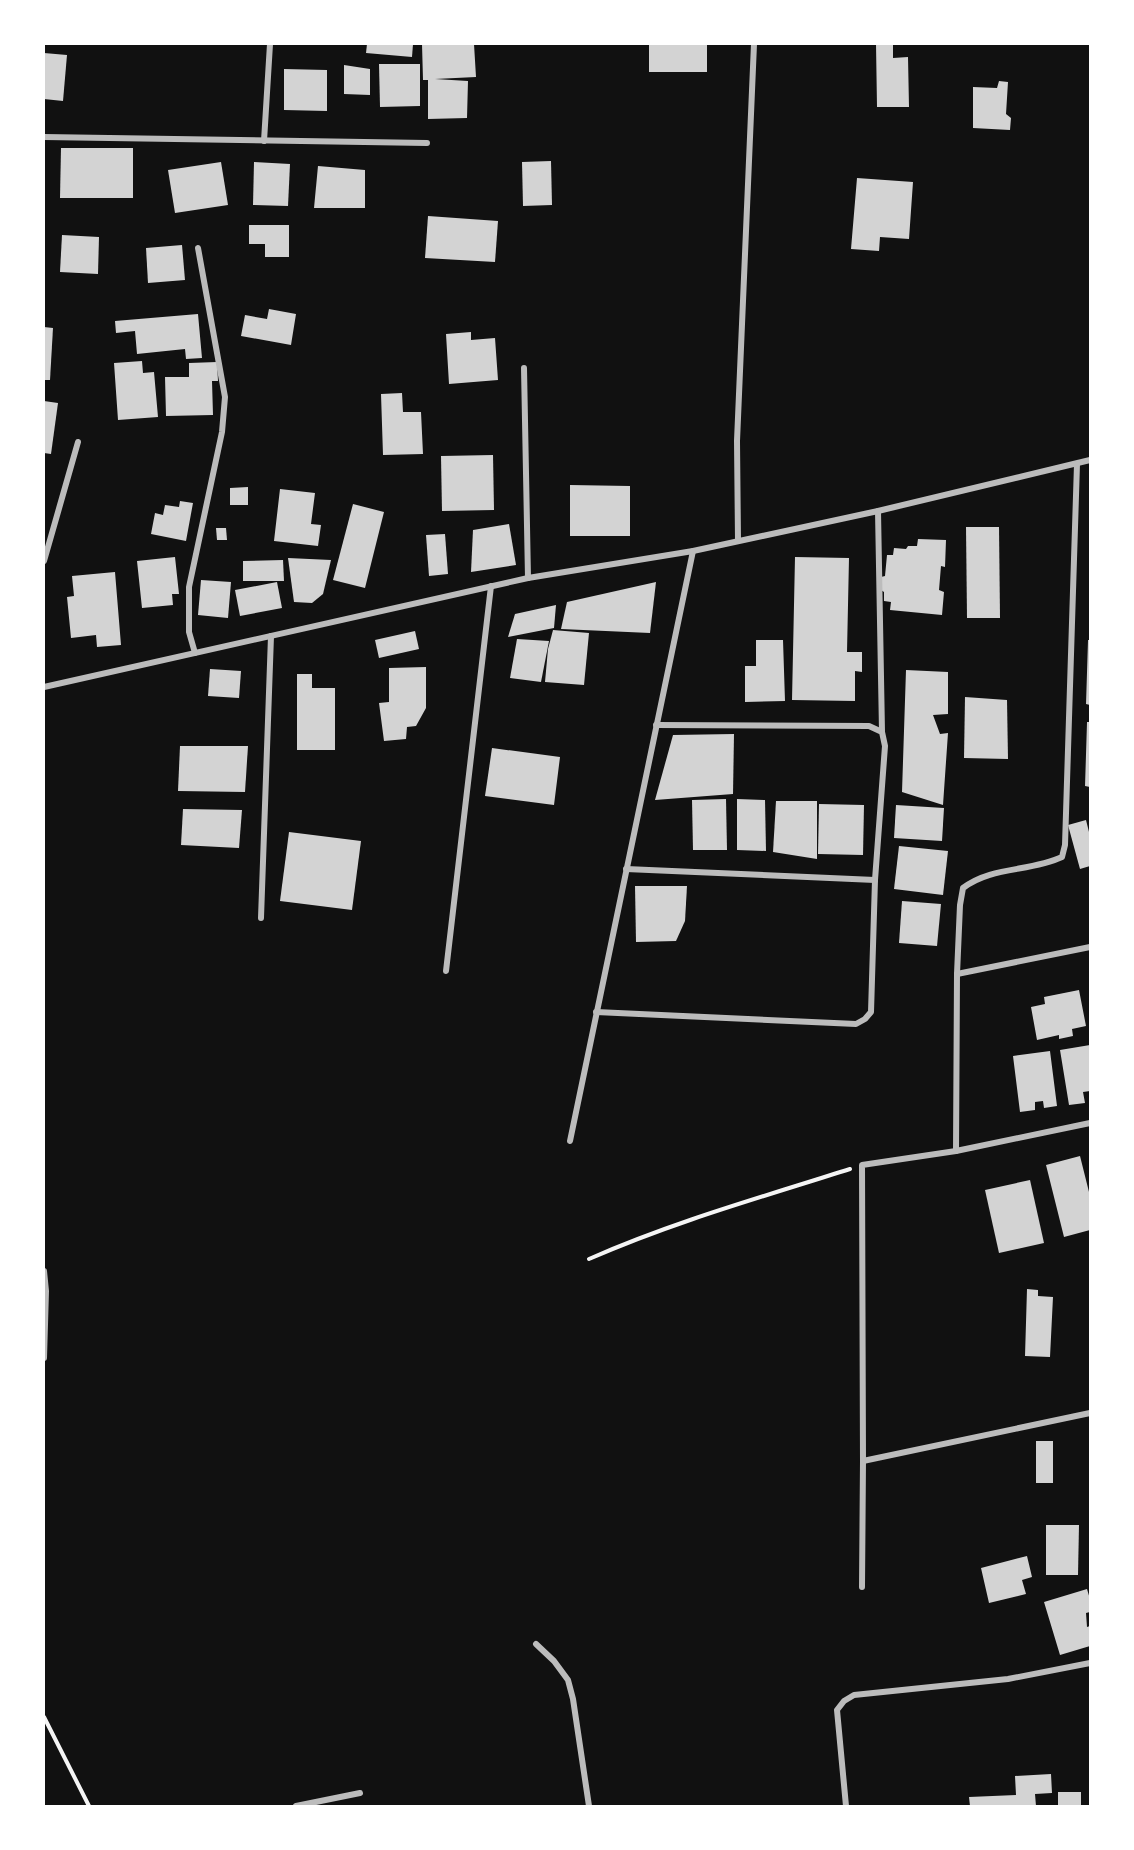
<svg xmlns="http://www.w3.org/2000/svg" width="1134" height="1850" font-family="Signika,sans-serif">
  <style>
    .building { fill: #d3d3d3 }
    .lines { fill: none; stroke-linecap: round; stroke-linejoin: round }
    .path { stroke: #f5f5f5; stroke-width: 4 }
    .minor { stroke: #bcbcbc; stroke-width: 6 }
  </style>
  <rect width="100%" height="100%" fill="#111"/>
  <!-- building -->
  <g class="building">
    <polygon points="367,44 413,44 412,57 366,53"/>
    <polygon points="422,44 474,44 476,77 435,79 468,81 467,118 428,119 428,80 423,80"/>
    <rect x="649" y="44" width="58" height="28"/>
    <polygon points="876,44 893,44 893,58 908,57 909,107 877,107"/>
    <polygon points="44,53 67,55 63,101 44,99"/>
    <polygon points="379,64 420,64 420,106 380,107"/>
    <polygon points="344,65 370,69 370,95 344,94"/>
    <polygon points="284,69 327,70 327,111 284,110"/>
    <polygon points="999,81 1008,82 1006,114 1011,118 1010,130 973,128 973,87 997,88"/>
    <polygon points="61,148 133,148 133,198 60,198"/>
    <polygon points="551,161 552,205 523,206 522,162"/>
    <polygon points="221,162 228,205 175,213 168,170"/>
    <polygon points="254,162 290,164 288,206 253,205"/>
    <polygon points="318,166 365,170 365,208 314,208"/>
    <polygon points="857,178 913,182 909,239 880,237 879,251 851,249"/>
    <polygon points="428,216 498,221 495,262 425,258"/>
    <polygon points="249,225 289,225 289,257 265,257 265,244 249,244"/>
    <polygon points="62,235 99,237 98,274 60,272"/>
    <polygon points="182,245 185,280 148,283 146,248"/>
    <polygon points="269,309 296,314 291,345 241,336 245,315 267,319"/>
    <polygon points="198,314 202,358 186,359 185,349 137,354 135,331 116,333 115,321"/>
    <polygon points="44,327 53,328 50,380 44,380"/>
    <polygon points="471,332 471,340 495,338 498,380 449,384 446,334"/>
    <polygon points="142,361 143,373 154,372 158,417 118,420 114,363"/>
    <polygon points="217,362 218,381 212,381 213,415 166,416 165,377 189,377 189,363"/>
    <polygon points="402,393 403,412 421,412 423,454 383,455 381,394"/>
    <polygon points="44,401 58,403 51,454 44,453"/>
    <polygon points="493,455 494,510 442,511 441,456"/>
    <polygon points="570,485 630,486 630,536 570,536"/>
    <polygon points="248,487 248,505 230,505 230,488"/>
    <polygon points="280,489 315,493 311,524 321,525 318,546 274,541"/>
    <polygon points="180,501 193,503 186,541 151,534 155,513 163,515 165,505 179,507"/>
    <polygon points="353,504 384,512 365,588 333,580"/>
    <polygon points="509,524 516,565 471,572 473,530"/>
    <polygon points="966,527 999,527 1000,618 967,618"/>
    <polygon points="216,528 226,528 227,540 217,540"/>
    <polygon points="445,534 448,574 429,576 426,535"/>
    <polygon points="918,539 946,540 945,567 941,566 939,590 944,592 942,615 890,610 891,602 884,601 884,592 881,590 881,577 885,576 887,555 893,555 894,548 906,549 908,546 917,546"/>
    <polygon points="175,557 179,594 172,594 173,605 142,608 137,561"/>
    <polygon points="795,557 849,558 847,652 862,652 862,672 855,671 855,701 792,700"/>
    <polygon points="288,558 331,560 323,594 312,603 294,602"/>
    <polygon points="283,560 284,581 243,581 243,561"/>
    <polygon points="115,572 121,645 97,647 96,635 71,638 67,597 74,596 72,576"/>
    <polygon points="201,580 231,582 228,618 198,615"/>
    <polygon points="277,582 282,608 240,616 235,590"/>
    <polygon points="656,582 650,633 561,629 567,602"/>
    <polygon points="556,605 554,628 508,637 515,614"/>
    <polygon points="553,630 589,633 584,685 545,682 548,649"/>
    <polygon points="415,631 419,649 379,658 375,640"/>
    <polygon points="517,639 549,641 541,682 510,678"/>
    <polygon points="756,640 783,640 785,701 745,702 745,666 756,666"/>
    <polygon points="1088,640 1090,640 1090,705 1086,704"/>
    <polygon points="426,667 426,708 416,726 407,727 406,739 384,741 379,703 389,702 389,668"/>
    <polygon points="210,669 241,671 239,698 208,696"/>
    <polygon points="906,670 948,672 948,714 933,715 940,734 948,733 943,805 902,792"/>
    <polygon points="297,674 312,674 312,688 335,688 335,750 297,750"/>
    <polygon points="965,697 1007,700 1008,759 964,758"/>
    <polygon points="1087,722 1090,722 1090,787 1085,786"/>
    <polygon points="734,734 733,794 655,800 673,735"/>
    <polygon points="180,746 248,746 245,792 178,791"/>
    <polygon points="492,748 560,757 554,805 485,796"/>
    <polygon points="726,799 727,850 693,850 692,800"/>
    <polygon points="737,799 765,800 766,851 737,850"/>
    <polygon points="776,801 817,801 817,859 773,852"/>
    <polygon points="819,804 864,805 863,855 818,854"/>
    <polygon points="896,805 944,808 942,841 894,838"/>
    <polygon points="183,809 242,810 239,848 181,845"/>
    <polygon points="1086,820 1090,836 1090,866 1080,869 1068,825"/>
    <polygon points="289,832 361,841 352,910 280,901"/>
    <polygon points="899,846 948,851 943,895 894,889"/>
    <polygon points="635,886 687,886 685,921 676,941 636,942"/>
    <polygon points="902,901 941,904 937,946 899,943"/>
    <polygon points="1079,990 1086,1026 1072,1029 1073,1036 1059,1039 1059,1035 1037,1040 1031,1007 1045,1004 1044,997"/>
    <polygon points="1090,1045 1090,1091 1083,1092 1085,1103 1069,1105 1060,1050"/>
    <polygon points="1050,1051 1057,1106 1044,1108 1043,1101 1035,1102 1035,1110 1020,1112 1013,1056"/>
    <polygon points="1080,1156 1090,1196 1090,1230 1064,1237 1046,1165"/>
    <polygon points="1030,1180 1044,1243 999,1253 985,1190"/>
    <polygon points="1027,1289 1038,1290 1038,1296 1053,1297 1050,1357 1025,1356"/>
    <rect x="1036" y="1441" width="17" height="42"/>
    <polygon points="1046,1525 1079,1525 1078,1575 1046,1575"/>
    <polygon points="1027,1556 1032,1577 1022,1580 1026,1594 989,1603 981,1568"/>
    <polygon points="1087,1589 1090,1599 1090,1612 1086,1613 1087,1627 1090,1626 1090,1646 1060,1655 1044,1602"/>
    <polygon points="1051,1774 1052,1793 1035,1794 1036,1806 970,1806 969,1797 1016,1795 1015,1776"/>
    <rect x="1058" y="1792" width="23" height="14"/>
  </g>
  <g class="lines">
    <!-- path -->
    <g class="path">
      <path d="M589 1259C673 1222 762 1197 850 1169"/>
      <polyline points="44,1717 89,1806"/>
    </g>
    <!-- minor -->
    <g class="minor">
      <polyline points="44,137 427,143"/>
      <polyline points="264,141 270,44"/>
      <polyline points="524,368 528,578"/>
      <polyline points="878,511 882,732"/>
      <polyline points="738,540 737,441 754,44"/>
      <polyline points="44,561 78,442"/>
      <polyline points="195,653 189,632 189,587 222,432 225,397 198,248"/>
      <polyline points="44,687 528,578 693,551 878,511 1090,460"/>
      <polyline points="626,869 875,880"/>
      <polyline points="261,918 271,636"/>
      <polyline points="446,971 491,586"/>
      <polyline points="957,974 1090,947"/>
      <polyline points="596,1012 856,1024 865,1019 871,1012 875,880 885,746 882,732 869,726 656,725"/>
      <polyline points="570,1141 693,551"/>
      <path d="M956 1151 957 974 960 905 963 888C992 866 1030 872 1062 857L1065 845 1077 464"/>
      <polyline points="44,1271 46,1291 44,1358"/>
      <polyline points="863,1461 1090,1413"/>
      <polyline points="862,1587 863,1461 862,1165 956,1151 1090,1123"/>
      <polyline points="536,1644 554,1661 568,1680 573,1699 589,1806"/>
      <polyline points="296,1806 360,1793"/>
      <polyline points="846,1806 837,1710 844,1701 854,1695 1008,1679 1090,1663"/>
    </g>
  </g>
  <!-- border -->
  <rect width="1134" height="1850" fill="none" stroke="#ffffff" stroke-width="90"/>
</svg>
